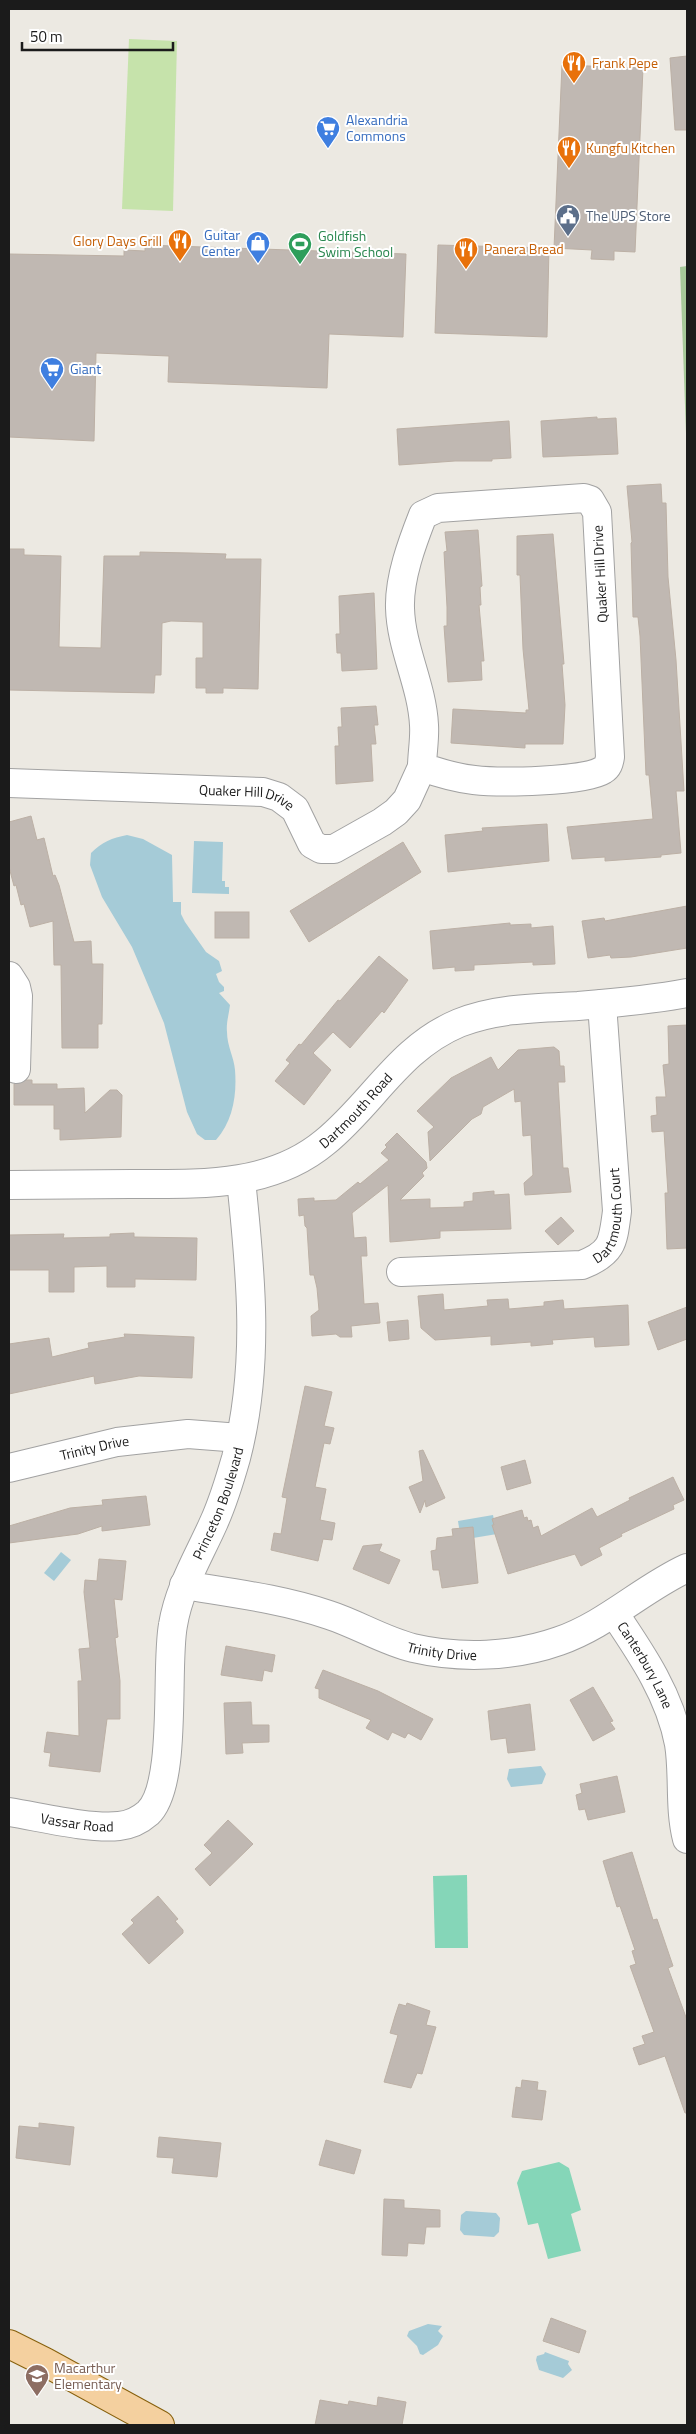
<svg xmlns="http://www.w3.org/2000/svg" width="696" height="2434" font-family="'Titillium Web',sans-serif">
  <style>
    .grass { fill: #c6e3ab }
    .forest { fill: #a6c899 }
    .pitch { fill: #85d6b8 }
    .water { fill: #a5cbd7 }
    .building { fill: #c0b8b2; stroke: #bcb0a5 }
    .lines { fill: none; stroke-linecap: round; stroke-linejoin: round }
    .minor-casing { stroke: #a2a2a2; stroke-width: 30 }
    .major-casing { stroke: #87600c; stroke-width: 30 }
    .minor { stroke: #fff; stroke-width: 28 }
    .major { stroke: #f4d09f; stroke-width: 28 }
    .labels { text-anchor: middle; stroke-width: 4; stroke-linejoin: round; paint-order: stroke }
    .food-label { font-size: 14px; fill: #c56008; stroke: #fff; text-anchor: start }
    .shop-label { font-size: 14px; fill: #366cbe; stroke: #fff; text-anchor: start }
    .service-label { font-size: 14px; fill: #4e5e75; stroke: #fff; text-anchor: start }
    .leisure-label { font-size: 14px; fill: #27864d; stroke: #fff; text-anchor: start }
    .street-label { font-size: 14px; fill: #1b1b1b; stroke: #fff }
    .education-label { font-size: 14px; fill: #785e54; stroke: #fff; text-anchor: start }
  </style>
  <rect width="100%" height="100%" fill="#ece9e2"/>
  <!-- grass -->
  <polygon class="grass" points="129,39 177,41 173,211 122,209"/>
  <!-- forest -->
  <polygon class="forest" points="687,266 687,461 680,267"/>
  <!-- pitch -->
  <g class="pitch">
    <polygon points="467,1875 468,1948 435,1948 433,1876"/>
    <polygon points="559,2162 569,2168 581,2210 571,2214 581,2251 548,2259 538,2223 528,2225 517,2183 522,2171"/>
  </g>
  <!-- water -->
  <g class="water">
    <path d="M127 835 143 839 172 855 173 902H181V914L185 922 206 952 219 961 222 971 216 974 219 982 224 987V991L219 993 230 1005C229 1014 226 1023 227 1032 227 1046 234 1057 235 1070 237 1095 233 1121 216 1140H205L197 1134 187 1112 164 1023 132 947 102 897 90 865 91 853C102 842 112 838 127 835Z"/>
    <polygon points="194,841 223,842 222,881 225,881 225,887 229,887 229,894 192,893"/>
    <polygon points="493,1515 497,1534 461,1540 458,1521"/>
    <polygon points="61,1552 71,1560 54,1581 44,1573"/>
    <polygon points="541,1766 546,1774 542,1784 511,1787 507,1779 509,1769"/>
    <polygon points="466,2211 496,2213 500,2218 499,2232 494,2237 464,2235 460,2230 461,2215"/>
    <polygon points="428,2324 442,2326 438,2331 443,2336 438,2345 423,2355 420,2354 417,2346 407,2336 409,2331"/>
    <polygon points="545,2352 569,2361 568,2364 572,2370 563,2378 539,2370 536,2360 537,2356 544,2354"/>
  </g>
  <!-- building -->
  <g class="building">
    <polygon points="687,56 687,130 675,130 670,58"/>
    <polygon points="562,65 643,68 635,252 614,251 614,260 591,259 592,250 554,248"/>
    <polygon points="145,245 406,254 403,337 329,334 327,388 168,382 169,356 96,353 94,441 9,437 9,254 124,256 124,250 145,251"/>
    <polygon points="438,245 549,248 547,337 435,333"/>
    <polygon points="597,417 597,419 616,418 618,454 543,457 541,421"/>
    <polygon points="509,421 511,458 492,459 492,461 455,461 399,465 397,429"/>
    <polygon points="661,484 662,503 666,503 668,577 676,660 684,791 676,791 681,853 661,855 661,857 605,861 605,857 572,859 567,827 653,819 649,775 646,775 640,636 638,617 633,617 631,543 632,542 627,486"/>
    <polygon points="478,530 482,586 480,587 481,605 479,605 484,661 481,661 482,680 448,682 444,626 447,626 447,607 444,552 447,551 445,532"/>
    <polygon points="553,534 564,664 562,664 565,705 563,744 525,744 525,748 451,743 453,709 526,713 526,710 529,710 523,649 520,575 517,575 517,536"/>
    <polygon points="9,549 24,549 24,555 61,556 59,647 101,648 104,556 140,556 140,552 191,553 226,554 225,559 261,559 258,689 223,688 223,693 206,693 206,688 196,688 196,658 203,658 203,622 171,621 162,623 161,675 155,675 154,693 9,690"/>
    <polygon points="374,593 377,669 342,671 341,653 337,653 336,634 340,634 339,596"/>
    <polygon points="376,706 378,725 374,725 376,744 371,744 373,781 336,784 335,746 339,746 338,727 342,727 341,708"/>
    <polygon points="31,816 37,840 44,838 53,876 55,875 59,885 74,942 91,941 92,964 103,964 102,1024 98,1024 98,1048 62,1048 61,965 54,965 53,921 30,927 24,904 21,905 16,885 14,886 9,867 9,822"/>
    <polygon points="547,824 549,861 448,872 445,835 483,831 482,828"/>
    <polygon points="403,842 421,872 309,942 290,911"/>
    <polygon points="687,906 687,948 631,957 611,958 610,955 588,958 582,921 604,918 605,921"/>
    <rect x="215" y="912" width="34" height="26"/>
    <polygon points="510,923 510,925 531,924 531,928 553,926 555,964 533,965 533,962 474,965 474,970 455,971 455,967 433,969 430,931"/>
    <polygon points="379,956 408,980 384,1013 382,1011 350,1048 333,1032 313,1053 331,1070 304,1105 275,1081 290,1063 286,1060 299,1044 301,1045 338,1000 340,1001"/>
    <polygon points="687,1025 687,1248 667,1249 665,1193 668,1193 664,1131 652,1132 651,1116 657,1115 656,1097 666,1097 663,1065 669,1064 668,1026"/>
    <polygon points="554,1047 559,1051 560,1066 564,1066 565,1082 558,1082 563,1168 568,1168 571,1192 525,1195 524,1183 533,1175 531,1135 523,1136 521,1101 515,1102 514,1089 483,1107 481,1114 472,1119 430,1161 428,1132 434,1127 417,1111 451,1078 491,1057 498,1070 518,1050"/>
    <polygon points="26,1080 32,1080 32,1084 57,1084 57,1089 84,1088 85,1113 110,1090 117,1090 122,1095 121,1137 60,1140 60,1129 54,1129 54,1105 14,1105 14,1084"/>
    <polygon points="397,1133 426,1162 427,1168 422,1173 424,1176 400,1200 430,1199 430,1208 464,1207 464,1202 473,1201 473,1193 494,1191 494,1195 509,1194 511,1229 440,1231 440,1238 390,1242 388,1185 352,1213 354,1238 366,1237 367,1256 361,1256 364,1304 378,1303 380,1323 351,1326 352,1337 340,1337 336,1334 312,1336 311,1316 319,1310 317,1288 314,1275 310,1275 307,1228 305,1226 304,1215 299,1216 298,1199 314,1198 314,1201 336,1200 358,1182 360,1184 389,1160 381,1153 387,1147 385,1145"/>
    <polygon points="561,1217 574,1231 558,1245 545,1231"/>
    <polygon points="134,1233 134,1237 197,1238 196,1280 135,1279 135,1287 107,1287 107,1266 74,1267 74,1292 49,1292 49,1270 9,1270 9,1235 64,1234 63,1238 110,1237 110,1234"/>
    <polygon points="443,1294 444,1310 488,1306 487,1300 508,1299 509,1309 544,1306 544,1302 563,1300 564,1309 628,1305 629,1345 595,1347 594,1337 552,1340 553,1344 531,1346 531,1342 491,1345 491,1336 435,1340 421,1328 418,1296"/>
    <polygon points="687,1307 687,1339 658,1350 648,1322"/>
    <polygon points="408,1320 409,1339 389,1341 387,1322"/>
    <polygon points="124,1334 194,1337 192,1378 139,1376 95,1384 94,1376 9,1394 9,1344 49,1338 52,1357 89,1348 88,1343 125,1337"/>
    <polygon points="305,1386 332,1392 324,1426 334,1428 330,1444 324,1443 315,1487 326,1489 320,1520 335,1523 332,1540 323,1539 318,1561 271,1550 274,1533 281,1534 287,1498 282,1497"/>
    <polygon points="423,1450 445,1498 426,1507 425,1500 420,1513 409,1487 423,1481 419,1451"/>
    <polygon points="525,1460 531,1483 507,1490 501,1467"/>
    <polygon points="673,1477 684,1500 673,1505 674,1509 621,1534 622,1536 599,1548 602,1555 581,1566 575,1554 508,1574 492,1525 494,1525 492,1519 522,1510 524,1518 527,1517 528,1521 531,1520 533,1528 538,1526 541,1536 592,1508 597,1517 630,1500 629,1498"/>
    <polygon points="146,1496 150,1525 102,1531 102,1526 78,1534 9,1543 9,1526 70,1508 103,1505 102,1500"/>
    <polygon points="473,1527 478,1583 442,1588 439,1570 433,1570 431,1551 436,1550 437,1538 453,1536 452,1529"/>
    <polygon points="382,1544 379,1551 400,1560 389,1584 353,1569 363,1546"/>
    <polygon points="99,1559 126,1561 122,1600 114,1599 118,1637 115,1638 120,1681 120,1719 107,1719 100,1772 49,1766 51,1753 44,1752 47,1732 79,1736 78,1681 82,1681 79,1649 90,1648 84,1592 85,1580 97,1581"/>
    <polygon points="226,1646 275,1655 272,1672 264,1670 262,1681 221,1675"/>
    <polygon points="323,1670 378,1691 433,1719 421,1740 408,1733 405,1738 392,1732 388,1740 366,1728 371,1720 319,1698 319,1689 315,1688"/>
    <polygon points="593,1687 613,1721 610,1722 615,1729 593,1741 570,1700"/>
    <polygon points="251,1702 252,1725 269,1725 269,1742 242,1743 243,1753 226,1754 224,1703"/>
    <polygon points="530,1704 535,1750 508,1753 506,1738 491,1740 488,1711"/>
    <polygon points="617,1776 625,1812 588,1820 585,1809 579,1810 576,1795 582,1793 580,1784"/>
    <polygon points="228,1820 253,1844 210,1886 195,1869 212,1853 204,1845"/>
    <polygon points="632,1852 653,1920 657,1919 673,1966 668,1968 687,2020 687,2113 685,2113 665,2056 639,2065 633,2048 645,2044 642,2036 654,2032 630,1966 636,1964 632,1951 635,1950 620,1906 617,1907 603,1861"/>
    <polygon points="158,1896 178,1919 175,1921 183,1930 183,1933 149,1964 122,1934 134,1923 131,1920"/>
    <polygon points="407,2003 430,2011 426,2025 436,2027 422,2074 417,2073 411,2088 384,2082 398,2035 390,2033 395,2016 399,2004 406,2006"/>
    <polygon points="522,2080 538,2082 537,2090 546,2091 542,2120 512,2117 516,2087 521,2088"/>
    <polygon points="39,2123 74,2127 70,2165 16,2158 19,2126 39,2128"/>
    <polygon points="159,2137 221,2143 217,2177 172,2173 174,2158 157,2157"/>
    <polygon points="326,2140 361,2150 354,2174 319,2165"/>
    <polygon points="384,2199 404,2200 404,2208 440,2210 440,2227 426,2227 424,2244 408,2243 407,2256 382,2255"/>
    <polygon points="551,2318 586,2331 579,2353 543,2341"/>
    <polygon points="378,2397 406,2402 402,2425 315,2425 320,2400 348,2405 349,2401 377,2406"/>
  </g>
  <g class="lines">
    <!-- minor casing -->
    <g class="minor-casing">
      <g id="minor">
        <path d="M584 498 590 500 597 512 610 757C609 763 608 767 603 770 584 782 498 783 474 780 456 778 439 773 422 767 422 754 425 739 424 725 422 685 401 648 400 608 399 578 412 543 423 515L438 508Z"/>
        <path id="s1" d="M9 783 263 792 279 797 295 809 312 844 321 849H334L382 822 396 812 407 800 422 767"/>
        <polyline points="9,976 16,987 18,996 16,1069"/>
        <path id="s2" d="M9 1185C49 1185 89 1184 130 1184 197 1184 270 1188 325 1142 373 1103 399 1048 459 1023 497 1008 538 1008 578 1006 615 1003 651 1000 687 993"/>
        <path id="s3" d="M401 1272 582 1265C613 1253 613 1242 617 1211L602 1004"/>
        <path id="s4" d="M9 1468 117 1442 188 1434 240 1438"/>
        <path id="s5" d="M184 1585C232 1593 282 1599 329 1615 357 1624 384 1641 413 1648 460 1659 514 1657 559 1641 606 1625 643 1588 687 1568"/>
        <path id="s6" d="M614 1613C641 1653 670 1695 679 1744 684 1775 679 1808 687 1839"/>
        <path id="s7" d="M9 1812C41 1817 88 1829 119 1826 130 1825 140 1820 148 1813 178 1785 165 1666 173 1625 179 1588 199 1556 214 1522 223 1502 230 1479 236 1458 260 1366 251 1274 241 1180"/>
      </g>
    </g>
    <!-- major casing -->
    <g class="major-casing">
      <polyline id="major" points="9,2344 45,2362 160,2425"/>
    </g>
    <!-- minor -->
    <use href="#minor" class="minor"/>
    <!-- major -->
    <use href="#major" class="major"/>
  </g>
  <!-- icons -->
  <defs>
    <g id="restaurant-pin" transform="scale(1.25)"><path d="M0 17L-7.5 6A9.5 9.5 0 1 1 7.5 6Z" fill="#e8710a" stroke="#fff"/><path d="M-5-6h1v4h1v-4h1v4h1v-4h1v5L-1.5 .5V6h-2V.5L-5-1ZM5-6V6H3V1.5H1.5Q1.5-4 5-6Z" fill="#fff"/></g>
    <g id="supermarket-pin" transform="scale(1.25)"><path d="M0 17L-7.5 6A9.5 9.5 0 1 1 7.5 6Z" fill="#3f7fe0" stroke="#fff"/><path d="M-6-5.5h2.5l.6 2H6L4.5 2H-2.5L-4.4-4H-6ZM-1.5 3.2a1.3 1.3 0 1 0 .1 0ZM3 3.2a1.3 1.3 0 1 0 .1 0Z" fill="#fff"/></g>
    <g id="civic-pin" transform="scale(1.25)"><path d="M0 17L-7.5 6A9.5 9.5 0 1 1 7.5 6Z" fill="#5c6f8a" stroke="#fff"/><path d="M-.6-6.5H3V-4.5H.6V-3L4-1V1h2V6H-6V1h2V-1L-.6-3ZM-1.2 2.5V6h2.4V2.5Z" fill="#fff"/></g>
    <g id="shop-pin" transform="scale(1.25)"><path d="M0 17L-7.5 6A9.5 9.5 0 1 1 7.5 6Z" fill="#3f7fe0" stroke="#fff"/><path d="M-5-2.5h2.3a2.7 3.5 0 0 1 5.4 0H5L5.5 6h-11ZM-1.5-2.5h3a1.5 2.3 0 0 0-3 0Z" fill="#fff"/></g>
    <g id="stadium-pin" transform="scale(1.25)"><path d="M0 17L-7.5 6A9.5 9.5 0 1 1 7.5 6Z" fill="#2e9e5b" stroke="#fff"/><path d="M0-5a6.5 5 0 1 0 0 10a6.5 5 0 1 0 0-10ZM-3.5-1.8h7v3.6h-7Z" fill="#fff"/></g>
    <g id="school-pin" transform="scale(1.25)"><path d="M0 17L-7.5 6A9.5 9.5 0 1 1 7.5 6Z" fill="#8d6e63" stroke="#fff"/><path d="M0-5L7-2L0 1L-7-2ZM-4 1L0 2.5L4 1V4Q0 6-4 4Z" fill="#fff"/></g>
  </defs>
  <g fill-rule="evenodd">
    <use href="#restaurant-pin" x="574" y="63"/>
    <use href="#supermarket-pin" x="328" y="128"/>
    <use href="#restaurant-pin" x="569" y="148"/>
    <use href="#civic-pin" x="568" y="216"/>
    <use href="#restaurant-pin" x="180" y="241"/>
    <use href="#shop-pin" x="258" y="243"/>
    <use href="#stadium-pin" x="300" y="244"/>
    <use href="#restaurant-pin" x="466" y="249"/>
    <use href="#supermarket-pin" x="52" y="369"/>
    <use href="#school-pin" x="37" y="2376"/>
  </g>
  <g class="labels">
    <!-- food labels -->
    <g class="food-label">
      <text x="592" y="68">Frank Pepe</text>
      <text x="586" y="153">Kungfu Kitchen</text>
      <text x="162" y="246" text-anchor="end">Glory Days Grill</text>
      <text x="484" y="254">Panera Bread</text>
    </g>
    <!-- shop labels -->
    <g class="shop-label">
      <text x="346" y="125">Alexandria<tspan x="346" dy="16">Commons</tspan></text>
      <text x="240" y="240" text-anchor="end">Guitar<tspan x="240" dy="16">Center</tspan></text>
      <text x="70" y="374">Giant</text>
    </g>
    <!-- service labels -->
    <g class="service-label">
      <text x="586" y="221">The UPS Store</text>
    </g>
    <!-- leisure labels -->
    <g class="leisure-label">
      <text x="318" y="241">Goldfish<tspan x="318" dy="16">Swim School</tspan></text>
    </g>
    <!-- street labels -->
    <g class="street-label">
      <text transform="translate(600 574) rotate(-93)" y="5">Quaker Hill Drive</text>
      <text dy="5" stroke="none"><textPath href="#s1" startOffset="239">Quaker Hill Drive</textPath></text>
      <text dy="5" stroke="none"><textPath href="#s2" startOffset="369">Dartmouth Road</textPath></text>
      <text dy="5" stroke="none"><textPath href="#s3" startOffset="244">Dartmouth Court</textPath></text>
      <text dy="5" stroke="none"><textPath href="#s4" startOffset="88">Trinity Drive</textPath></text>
      <text dy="5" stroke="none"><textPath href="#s7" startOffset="466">Princeton Boulevard</textPath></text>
      <text dy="5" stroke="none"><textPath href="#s5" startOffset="268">Trinity Drive</textPath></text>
      <text dy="5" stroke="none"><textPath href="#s6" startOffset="61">Canterbury Lane</textPath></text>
      <text dy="5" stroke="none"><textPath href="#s7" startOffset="69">Vassar Road</textPath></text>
    </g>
    <!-- education labels -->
    <g class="education-label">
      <text x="54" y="2373">Macarthur<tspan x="54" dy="16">Elementary</tspan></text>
    </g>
  </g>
  <!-- border -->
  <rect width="696" height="2434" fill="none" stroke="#1b1b1b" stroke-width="20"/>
  <!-- scale -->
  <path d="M22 42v8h151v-8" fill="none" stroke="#1b1b1b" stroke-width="2.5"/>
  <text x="30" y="42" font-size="15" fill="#1b1b1b" stroke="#ffffff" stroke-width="4" paint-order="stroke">50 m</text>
</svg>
